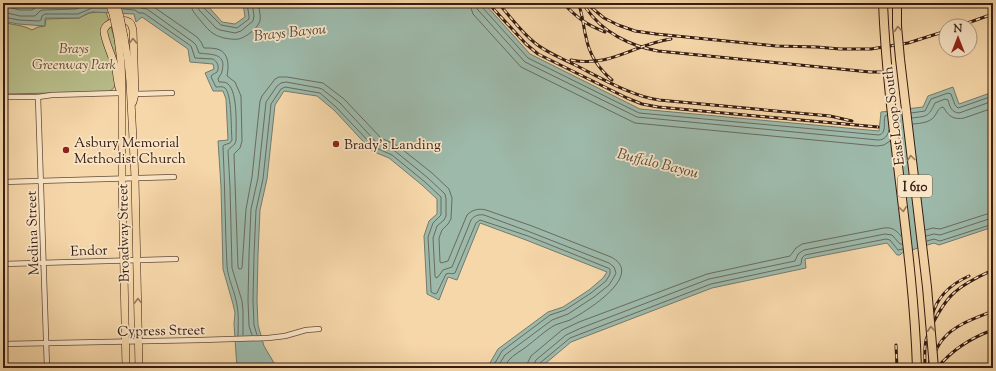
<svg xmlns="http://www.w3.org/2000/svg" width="996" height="371" font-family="'Sorts Mill Goudy',serif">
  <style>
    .green { fill: #b8bf8b; stroke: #776e4e }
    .water { fill: #9db9aa; stroke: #747a6d }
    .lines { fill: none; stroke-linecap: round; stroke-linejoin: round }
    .shore { stroke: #6a6a5e; stroke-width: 1 }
    .minor-casing { stroke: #664b37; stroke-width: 6 }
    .primary-casing { stroke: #361c11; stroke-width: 8 }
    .minor { stroke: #f9e5c7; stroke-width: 4.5 }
    .primary { stroke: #f6d7a9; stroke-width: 7 }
    .rail-casing { stroke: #361c11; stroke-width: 3 }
    .rail { stroke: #f9e5c7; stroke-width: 1.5; stroke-dasharray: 4.5; stroke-linecap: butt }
    .primary-bridge-casing { stroke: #361c11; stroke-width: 8; stroke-linecap: butt }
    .motorway-bridge-casing { stroke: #361c11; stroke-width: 10; stroke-linecap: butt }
    .primary-bridge { stroke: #f6d7a9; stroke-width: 7 }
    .motorway-bridge { stroke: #f6d7a9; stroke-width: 8 }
    .oneway { stroke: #967a5d }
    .poi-dot { fill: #8f2418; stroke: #f9e5c7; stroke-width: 1.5 }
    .labels { text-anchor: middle; stroke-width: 3.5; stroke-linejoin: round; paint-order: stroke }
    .shield { fill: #f9e5c7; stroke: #705848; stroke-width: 1 }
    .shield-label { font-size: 13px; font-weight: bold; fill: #361c11 }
    .park-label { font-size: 14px; font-style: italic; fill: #5d4d36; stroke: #f9e5c7 }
    .street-label { font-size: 14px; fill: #361c11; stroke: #f9e5c7 }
    .poi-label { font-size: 14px; fill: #361c11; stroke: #f9e5c7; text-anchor: start }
    .water-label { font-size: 15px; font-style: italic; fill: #554b3f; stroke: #f9e5c7 }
  </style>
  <rect width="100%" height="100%" fill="#f6d7a9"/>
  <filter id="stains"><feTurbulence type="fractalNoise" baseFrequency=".005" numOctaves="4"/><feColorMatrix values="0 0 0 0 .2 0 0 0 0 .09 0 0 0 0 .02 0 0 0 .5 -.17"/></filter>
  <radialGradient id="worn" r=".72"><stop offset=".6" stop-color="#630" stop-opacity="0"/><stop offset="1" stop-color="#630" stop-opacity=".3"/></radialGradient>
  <!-- green -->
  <path class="green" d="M99 12H106C108 18 110 24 112 30 116 43 122 75 115 86 113 89 111 91 108 92L3 94V22C13 25 23 25 32 30L38 27 45 26 46 19 79 18 89 13Z"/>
  <!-- water -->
  <polygon class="water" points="3,3 204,3 207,5 222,22 235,24 245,17 243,3 484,3 530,54 640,109 879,131 881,112 923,107 928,96 953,87 959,104 993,92 993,227 939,245 934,243 902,253 900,255 897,255 887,243 805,259 806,268 712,288 584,337 571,342 540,368 487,368 498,349 548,312 563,307 589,290 603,278 607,272 526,240 480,223 457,280 448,277 439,300 427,294 424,236 429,221 437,214 437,199 422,185 389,158 372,151 334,110 317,96 284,91 275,105 267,179 260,210 258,255 257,300 258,325 264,346 277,368 237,368 234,324 235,313 233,304 223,269 221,187 218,141 228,140 226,99 223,91 213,91 205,73 214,69 213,64 190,62 188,49 142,17 136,22 134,14 93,12 88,13 79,18 45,18 45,26 18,24 3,21"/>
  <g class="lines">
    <!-- shore -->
    <g class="shore">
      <path d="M148 3 197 37 201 42 204 48C208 48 213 48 217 49 229 52 229 66 227 76L235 82 241 96 242 141 240 148 234 154 238 267 239 269H241L242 268 246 209 252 177 260 101 262 96 272 83 275 79 279 77H287L323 83 344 99 381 138 398 146 432 173 449 189 452 198 451 219 448 224 442 230 439 238 440 262 441 263 448 261 467 215C472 210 478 208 486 210L532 226 611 257C646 275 585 312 570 320 565 322 560 323 555 325 546 330 534 341 526 347 521 351 513 355 509 360 507 362 506 365 504 368"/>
      <path d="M191 3C191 11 196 15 201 21 205 26 209 31 214 34 220 38 232 40 239 39 246 37 257 29 260 21 261 15 259 9 258 3"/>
      <polyline points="197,3 199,10 216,28 220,30 235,33 241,31 253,21 254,16 252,3"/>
      <polyline points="202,3 203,7 221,25 237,28 249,19 249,16 247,3"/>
      <polyline points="470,3 471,8 473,14 521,67 635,123 877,146 884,145 890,141"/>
      <path d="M476 3V7L478 10 525 62 637 117 878 140C884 140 888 136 889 130"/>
      <path d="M481 3 482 7 528 58 639 113 879 135C887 133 883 123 885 116L887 115"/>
      <path d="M121 4 136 5 141 8 147 9 193 42 196 45 199 53C210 55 227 52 222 71 222 74 219 76 218 79L219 82C223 82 226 82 228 84 238 92 236 128 236 140 235 147 230 146 228 151L230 187 232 268 242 301 243 311V335"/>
      <polyline points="3,6 20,10 32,10 38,6 43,4 75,3"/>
      <path d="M123 9 135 10 139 13H143L145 14 191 46 195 58 213 59C217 61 220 67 217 72 216 73 213 74 212 75L211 77 216 87C219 87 223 86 225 88 232 94 231 130 232 140L230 143 224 145 223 146C225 186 225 227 227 266 228 279 235 292 237 305 239 315 238 325 238 336"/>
      <polyline points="3,12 20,16 35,16 40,11 43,10 76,9 91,3"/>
      <polyline points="3,17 19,20 39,21 41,20 42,16 45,14 78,14 92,8 106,8"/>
      <polyline points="911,113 925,111 931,99 948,93 951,94 955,105 958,108 993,96"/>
      <path d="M912 118C928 116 928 117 935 103L945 99 948 100C950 107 951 112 959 113L993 101"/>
      <path d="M913 124C922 123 931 123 936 114 938 111 938 109 942 107L944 108C948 116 954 120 964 118L993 108"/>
      <polyline points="925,230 933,228 940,229 987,214 993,213"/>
      <polyline points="926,236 934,234 940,235 989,219 993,219"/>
      <polyline points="927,241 934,239 940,241 993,224"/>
      <path d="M252 335 249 326 248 300 249 255 251 209 258 178 266 102 277 86 281 83 286 82 319 88 322 89 340 103 377 143 395 151 428 178 445 194 446 199V216L444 220 437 226 433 238 435 276 436 278 438 277 443 270 452 267 471 220C474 216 478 214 484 215L530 232 609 263 614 267 616 273 614 277 609 285 594 297 568 314 552 320 505 355 497 368"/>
      <path d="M257 335 254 325 253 300 254 255 256 210 263 179 271 104 281 89 285 87 320 93 336 107 374 147 392 155 425 182 441 197V215L433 223 428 237 431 290V292L435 294 437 293 446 274C449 272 452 275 455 273L476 223 480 220 528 236 608 268 610 269V274L606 281 591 293 565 310 550 315 502 351 492 368"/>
      <path d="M527 368 528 362 531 356 562 330 579 322 707 274 790 256 796 248 802 244 884 228C892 227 896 230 901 236"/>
      <polyline points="533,368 534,364 536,360 566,335 581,328 709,279 795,261 798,254 804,250 885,234 892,235 900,244 902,244"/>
      <polyline points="538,368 540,363 570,338 711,284 800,265 801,264 802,258 805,255 886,239 890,240 898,250 903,249"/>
    </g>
    <!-- minor casing -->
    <g class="minor-casing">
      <g id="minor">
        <polyline points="135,94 172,93"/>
        <polyline points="3,97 38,97 52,95 119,93"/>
        <polyline points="38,97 47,368"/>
        <polyline points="3,182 174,177"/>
        <polyline points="3,264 176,259"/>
        <polyline points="3,344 201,340 268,338 285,336 306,330 319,329"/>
      </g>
    </g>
    <!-- primary casing -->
    <g class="primary-casing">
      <g id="primary">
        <polyline points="124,37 128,61 130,82 135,178 139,368"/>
        <polyline points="118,38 121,62 122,88 122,179 126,368"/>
        <path d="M119 88C117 80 117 73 115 66 113 58 103 37 104 30 106 22 122 18 129 22 132 24 132 27 133 30L135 94 133 102"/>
      </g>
    </g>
    <!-- minor -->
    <use href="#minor" class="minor"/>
    <!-- primary -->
    <use href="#primary" class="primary"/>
    <!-- rail casing -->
    <g class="rail-casing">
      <g id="rail">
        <polyline points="488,3 526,44 538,54 627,98 642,104 658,107 878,127"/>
        <path d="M498 3C510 16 521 32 535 43 547 53 562 58 575 65 601 78 631 96 659 100L830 116 852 121"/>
        <path d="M563 3C577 18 587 25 605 32"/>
        <path d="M578 3C583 14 583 26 586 37 589 54 599 69 612 80"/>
        <polyline points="586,3 604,18 618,25 635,31 656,34 776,46 817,47 840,49 871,49 908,43 946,31"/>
        <path d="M586 8C602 32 630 46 658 51L870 72H881"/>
        <polyline points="959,26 993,14"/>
        <path d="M571 60C611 68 634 44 671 39"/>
        <path d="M932 316C937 297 951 284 969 276"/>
        <polyline points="896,345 897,368"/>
        <path d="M925 368C925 359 924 349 926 340 931 325 943 302 955 292 966 282 980 276 993 270"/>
        <path d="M928 368C929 363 931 358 934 354 937 348 940 342 944 338 956 324 976 318 993 311"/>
        <path d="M937 368C953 349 970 338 993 330"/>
      </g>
    </g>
    <!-- rail -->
    <use href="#rail" class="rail"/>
    <!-- primary-bridge casing -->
    <g class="primary-bridge-casing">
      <g id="primary-bridge">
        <polyline points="109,3 113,14 118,38"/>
        <polyline points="116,3 120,17 124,37"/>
      </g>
    </g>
    <!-- motorway-bridge casing -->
    <g class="motorway-bridge-casing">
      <g id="motorway-bridge">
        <path d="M883 3C888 125 913 246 917 368"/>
        <polyline points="897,3 897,26 900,59 927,287 930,322 934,368"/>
      </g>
    </g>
    <!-- primary-bridge -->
    <use href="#primary-bridge" class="primary-bridge"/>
    <!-- motorway-bridge -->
    <use href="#motorway-bridge" class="motorway-bridge"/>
  </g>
  <!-- one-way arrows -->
  <defs><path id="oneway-chevron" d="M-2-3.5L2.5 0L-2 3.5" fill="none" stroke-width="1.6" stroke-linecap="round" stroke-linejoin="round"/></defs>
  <g class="oneway">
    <use href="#oneway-chevron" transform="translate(898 29) rotate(-93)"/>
    <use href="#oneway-chevron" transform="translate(133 41) rotate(-92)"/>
    <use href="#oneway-chevron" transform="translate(911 158) rotate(-97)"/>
    <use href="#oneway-chevron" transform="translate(903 209) rotate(83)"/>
    <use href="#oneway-chevron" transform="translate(138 301) rotate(-91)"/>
    <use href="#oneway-chevron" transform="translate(931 329) rotate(-94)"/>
  </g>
  <!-- markers -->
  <g class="poi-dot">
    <circle cx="336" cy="144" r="4"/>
    <circle cx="66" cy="150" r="4"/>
  </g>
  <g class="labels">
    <!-- shield labels -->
    <rect class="shield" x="898" y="175" width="34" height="22" rx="3"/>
    <g class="shield-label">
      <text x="915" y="191">I 610</text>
    </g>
    <!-- park labels -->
    <g class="park-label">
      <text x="74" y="53">Brays<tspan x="74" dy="16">Greenway Park</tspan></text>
    </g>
    <!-- street labels -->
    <g class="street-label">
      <text transform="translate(893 116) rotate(-97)" y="5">East Loop South</text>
      <text transform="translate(32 233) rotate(-92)" y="5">Medina Street</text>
      <text transform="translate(123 233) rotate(-91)" y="5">Broadway Street</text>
      <text transform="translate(89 250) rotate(-2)" y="5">Endor</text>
      <text transform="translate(161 330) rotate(-1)" y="5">Cypress Street</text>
    </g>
    <!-- poi labels -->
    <g class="poi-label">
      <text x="74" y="147">Asbury Memorial<tspan x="74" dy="16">Methodist Church</tspan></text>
      <text x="344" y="149">Brady’s Landing</text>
    </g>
    <!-- water labels -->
    <g class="water-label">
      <text transform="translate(290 32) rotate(-6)" y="5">Brays Bayou</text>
      <text transform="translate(658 163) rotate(14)" y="5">Buffalo Bayou</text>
    </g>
  </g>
  <!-- margin -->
  <rect width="996" height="371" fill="none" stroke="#f6d7a9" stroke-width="16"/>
  <rect x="4" y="4" width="988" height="363" fill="none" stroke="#361c11" stroke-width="2"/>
  <rect x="8" y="8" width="980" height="355" fill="none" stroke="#361c11"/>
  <!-- north arrow -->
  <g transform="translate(958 38)"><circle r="19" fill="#f9e5c7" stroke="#ab957e"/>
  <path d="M0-3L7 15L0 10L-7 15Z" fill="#8f2418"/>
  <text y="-6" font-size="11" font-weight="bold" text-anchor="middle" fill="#361c11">N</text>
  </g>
  <rect width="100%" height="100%" filter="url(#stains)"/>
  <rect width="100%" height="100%" fill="url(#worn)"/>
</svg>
